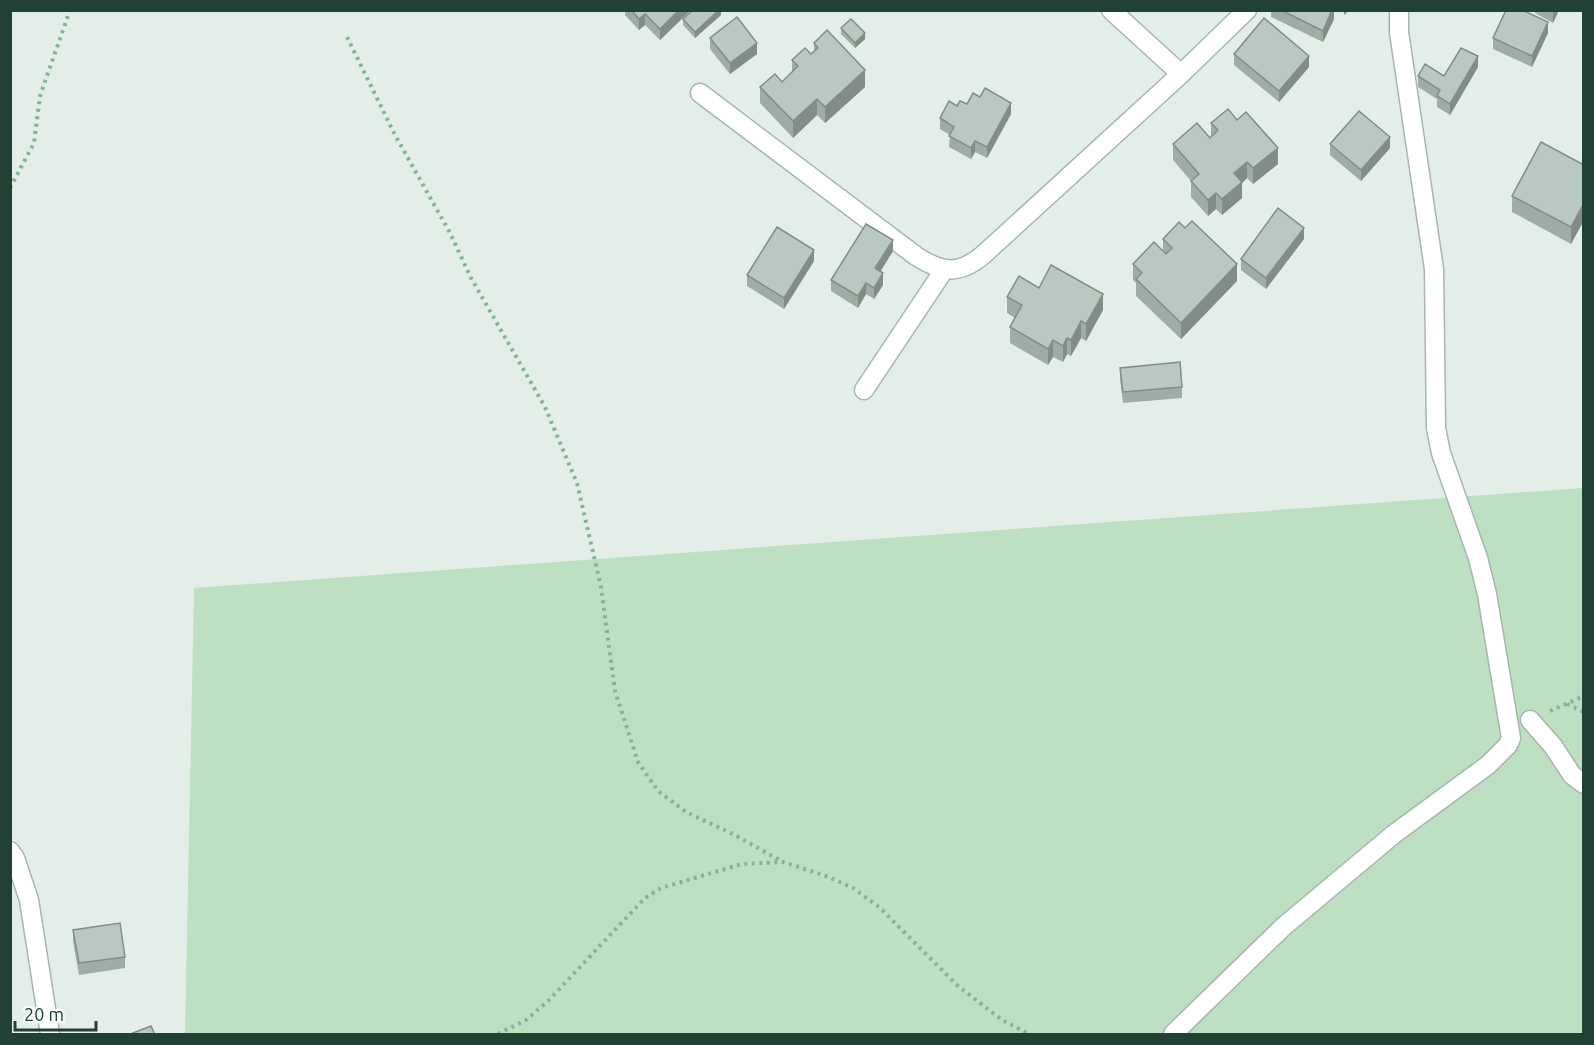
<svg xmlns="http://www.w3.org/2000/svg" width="1594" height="1045" font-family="Ubuntu,sans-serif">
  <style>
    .green { fill: #bce0c1 }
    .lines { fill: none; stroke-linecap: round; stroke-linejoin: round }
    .minor-casing { stroke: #a6b7af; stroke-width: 21 }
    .path { stroke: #83b39e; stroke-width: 4; stroke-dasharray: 3 4.5; stroke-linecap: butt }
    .minor { stroke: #fff; stroke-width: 18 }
    .wall { fill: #9fada6 }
    .shaded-wall { fill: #828d87 }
    .building { fill: #b9c9c1; stroke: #828d87; stroke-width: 1.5 }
  </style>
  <rect width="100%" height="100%" fill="#e4eee8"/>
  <!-- green -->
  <polygon class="green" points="1583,488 1583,1034 185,1034 194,588"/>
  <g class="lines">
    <!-- minor casing -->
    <g class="minor-casing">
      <g id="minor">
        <polyline points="1111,10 1181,74"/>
        <path d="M700 93 916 256C941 272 958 276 983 255L1181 74 1247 10"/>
        <polyline points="864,390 944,270"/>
        <polyline points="1530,720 1553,746 1572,775 1584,784"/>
        <polyline points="10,851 15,858 29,900 50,1034"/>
        <polyline points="1173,1034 1283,927 1394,834 1488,765 1508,745 1511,738 1487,594 1478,558 1441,453 1436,428 1434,269 1399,32 1399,10"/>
      </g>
    </g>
    <!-- path -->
    <g class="path">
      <polyline points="347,37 395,135 450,233 471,278 545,407 577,483 601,587 615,691 638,762 658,791 686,812 733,834 783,862"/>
      <polyline points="10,188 34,143 40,96 70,10"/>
      <polyline points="1567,704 1584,712"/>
      <polyline points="1550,711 1584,696"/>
      <polyline points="498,1034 526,1020 548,1001 645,898 661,888 742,864 783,862 826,876 853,888 879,907 958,986 1002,1020 1029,1034"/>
    </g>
    <!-- minor -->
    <use href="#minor" class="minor"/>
  </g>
  <!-- wall -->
  <g class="wall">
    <polygon points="625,10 691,10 660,40 645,25 639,30 625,15"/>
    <polygon points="721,10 721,15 695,38 683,25 683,19"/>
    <polygon points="1271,10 1334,10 1334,19 1323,42 1271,17"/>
    <polygon points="1535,10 1559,10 1553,23 1535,13"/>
    <polygon points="841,28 865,39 855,48 841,34"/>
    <polygon points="1548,33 1532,67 1493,49 1493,38"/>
    <polygon points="710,38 757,54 730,74 710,49"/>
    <polygon points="814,43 865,87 825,123 817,115 793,138 760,103 760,87 782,82 792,72 792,60 811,54 814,52"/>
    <polygon points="1234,54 1309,67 1279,102 1234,65"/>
    <polygon points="1478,67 1450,115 1437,107 1437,99 1418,87 1418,76 1444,76"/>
    <polygon points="957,106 1011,114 987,158 975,152 971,159 949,147 950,135 940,129 940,118"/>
    <polygon points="1237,120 1278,164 1253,184 1247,178 1242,183 1242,198 1222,215 1216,209 1208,216 1191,197 1191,181 1173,160 1173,144 1210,138 1211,136 1211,123"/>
    <polygon points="1330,144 1390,148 1361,181 1330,155"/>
    <polygon points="1584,165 1584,220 1571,244 1512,212 1512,196"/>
    <polygon points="1185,228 1237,281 1181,339 1136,296 1136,283 1133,280 1133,264 1163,251 1163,239"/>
    <polygon points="1304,239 1266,289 1241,270 1241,259"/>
    <polygon points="893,251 880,272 883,285 874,299 866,294 858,308 831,291 831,280"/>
    <polygon points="814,261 784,309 747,286 747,275"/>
    <polygon points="1039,288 1103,310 1086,341 1081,338 1071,356 1067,354 1063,362 1053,357 1048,365 1010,343 1010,327 1015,318 1007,313 1007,297"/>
    <polygon points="1120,368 1182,387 1182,398 1123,403 1120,379"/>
    <polygon points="73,930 125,957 125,968 79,975 73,941"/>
  </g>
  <!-- shaded-wall -->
  <g class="shaded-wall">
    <polygon points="679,10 691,10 660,40 660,29"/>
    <polygon points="719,10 721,10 721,15 695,38 695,32"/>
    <polygon points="1332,10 1334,10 1334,19 1323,42 1323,31"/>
    <polygon points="1344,10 1350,10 1344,15"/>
    <polygon points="1554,10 1559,10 1553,23 1553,12"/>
    <polygon points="645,14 645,25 639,30 639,19"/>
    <polygon points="1548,22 1548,33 1532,67 1532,56"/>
    <polygon points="865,33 865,39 855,48 855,43"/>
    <polygon points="757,43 757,54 730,74 730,63"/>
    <polygon points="1309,56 1309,67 1279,102 1279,91"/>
    <polygon points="1478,56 1478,67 1450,115 1450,104"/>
    <polygon points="865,70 865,87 825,123 825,107"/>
    <polygon points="817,99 817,115 793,138 793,121"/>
    <polygon points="1011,103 1011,114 987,158 987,147"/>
    <polygon points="1390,137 1390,148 1361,181 1361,170"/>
    <polygon points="975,141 975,152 971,159 971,148"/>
    <polygon points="1278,148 1278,164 1253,184 1253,168"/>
    <polygon points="1247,162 1247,178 1242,183 1242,198 1222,215 1222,199 1234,173"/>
    <polygon points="1216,193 1216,209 1208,216 1208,200"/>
    <polygon points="1584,203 1584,220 1571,244 1571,227"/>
    <polygon points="1304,228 1304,239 1266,289 1266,278"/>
    <polygon points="893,240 893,251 875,280 875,268"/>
    <polygon points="814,250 814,261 784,309 784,298"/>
    <polygon points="1237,264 1237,281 1181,339 1181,323"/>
    <polygon points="883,273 883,285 874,299 874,288"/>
    <polygon points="866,283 866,294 858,308 858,296"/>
    <polygon points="1103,294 1103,310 1086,341 1086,324"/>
    <polygon points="1081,321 1081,338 1071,356 1071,340"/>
    <polygon points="1067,338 1067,354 1063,362 1063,346"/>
    <polygon points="1053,340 1053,357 1048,365 1048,349"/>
  </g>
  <!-- building -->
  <g class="building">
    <polygon points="631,10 679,10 660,29 645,14 639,19"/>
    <polygon points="693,10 719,10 695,32 683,19"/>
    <polygon points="1281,10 1332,10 1323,31"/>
    <polygon points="1506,10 1522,10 1548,22 1532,56 1493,38"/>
    <polygon points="737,17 757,43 730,63 710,38"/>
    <polygon points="1264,18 1309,56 1279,91 1234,54"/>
    <polygon points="851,19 865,33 855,43 841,28"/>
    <polygon points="827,30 865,70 825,107 817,99 793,121 760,87 775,74 782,82 798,66 792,60 805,48 811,54 818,48 814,43"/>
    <polygon points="1461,48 1478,56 1450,104 1437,96 1440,90 1418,76 1425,64 1444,76"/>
    <polygon points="985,88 1011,103 987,147 975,141 971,148 949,136 954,127 940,118 949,101 957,106 960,101 967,104 973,93 980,97"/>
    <polygon points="1228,109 1237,120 1246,112 1278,148 1253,168 1247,162 1234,173 1242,182 1222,199 1216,193 1208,200 1191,181 1199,174 1173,144 1197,123 1210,138 1218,130 1211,123"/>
    <polygon points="1359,111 1390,137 1361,170 1330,144"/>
    <polygon points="1541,142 1584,165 1584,203 1571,227 1512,196"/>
    <polygon points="1278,208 1304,228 1266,278 1241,259"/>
    <polygon points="1192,221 1237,264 1181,323 1136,279 1142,273 1133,264 1154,242 1166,254 1172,248 1163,239 1179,222 1185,228"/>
    <polygon points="866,224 893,240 875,268 883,273 874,288 866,283 858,296 831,280"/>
    <polygon points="777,227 814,250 784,298 747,275"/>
    <polygon points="1051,265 1103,294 1086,324 1081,321 1071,340 1067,338 1063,346 1053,340 1048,349 1010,327 1022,305 1007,297 1019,276 1039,288"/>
    <polygon points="1180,362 1182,387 1123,392 1120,368"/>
    <polygon points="120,923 125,957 79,963 73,930"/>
    <polygon points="151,1026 155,1035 134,1035 133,1033"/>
  </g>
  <!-- border -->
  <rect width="1594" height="1045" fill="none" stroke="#224135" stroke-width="24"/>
  <!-- scale -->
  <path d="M15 1021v9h81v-9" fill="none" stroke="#224135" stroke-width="3"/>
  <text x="24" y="1021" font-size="18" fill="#224135" stroke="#f5faf7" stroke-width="4.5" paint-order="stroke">20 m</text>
</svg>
